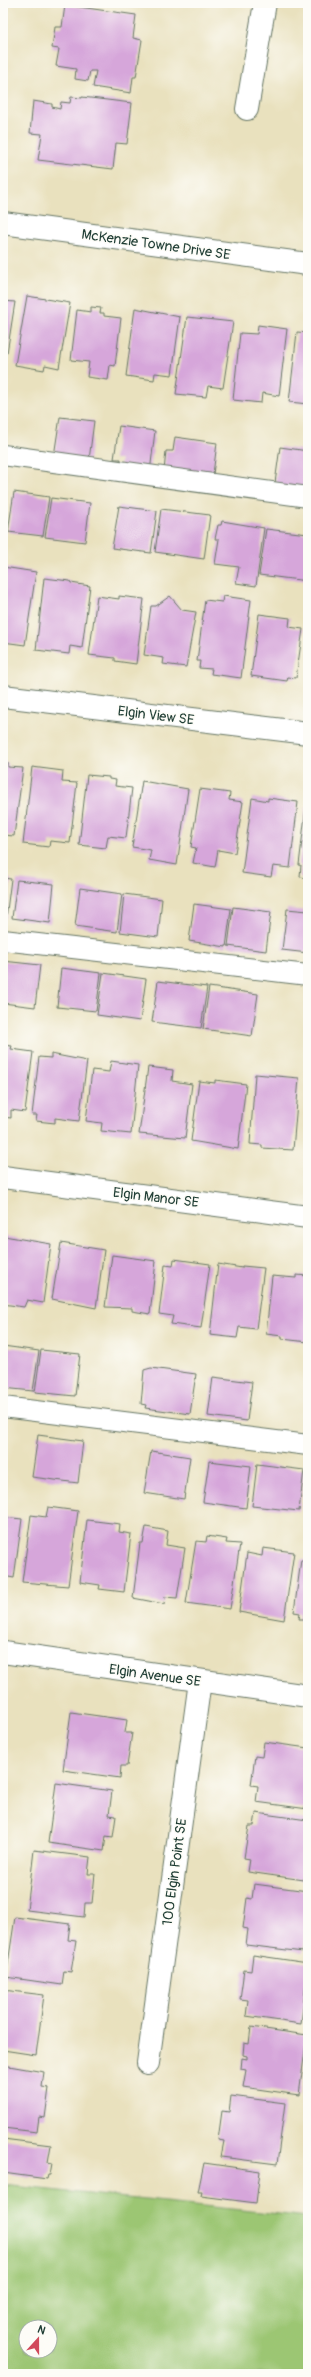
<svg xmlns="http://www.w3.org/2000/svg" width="311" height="2377" font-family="Pangolin,sans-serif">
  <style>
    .green { fill: #9cc673; stroke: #5e8254; fill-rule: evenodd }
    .building { fill: #d6a6da }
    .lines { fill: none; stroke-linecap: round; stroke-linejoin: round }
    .service-casing { stroke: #667664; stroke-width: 22 }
    .minor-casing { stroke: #667664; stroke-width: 24 }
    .tertiary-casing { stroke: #667664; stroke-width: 24 }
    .service { stroke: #fff; stroke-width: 20 }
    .minor { stroke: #fff; stroke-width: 22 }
    .tertiary { stroke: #fff; stroke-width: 22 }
    .labels { text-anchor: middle; stroke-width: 3; stroke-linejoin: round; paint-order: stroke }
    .street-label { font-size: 14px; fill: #1f3d34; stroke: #fdfcf7 }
  </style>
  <rect width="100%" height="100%" fill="#fdfcf7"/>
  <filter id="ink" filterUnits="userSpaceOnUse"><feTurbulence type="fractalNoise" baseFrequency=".025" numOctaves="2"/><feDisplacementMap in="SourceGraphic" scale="8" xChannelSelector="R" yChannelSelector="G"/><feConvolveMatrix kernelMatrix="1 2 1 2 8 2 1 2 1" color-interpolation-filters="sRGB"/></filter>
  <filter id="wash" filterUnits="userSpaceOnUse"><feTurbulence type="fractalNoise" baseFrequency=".012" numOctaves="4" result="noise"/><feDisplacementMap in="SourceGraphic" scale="16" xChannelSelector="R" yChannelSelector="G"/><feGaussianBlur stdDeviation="0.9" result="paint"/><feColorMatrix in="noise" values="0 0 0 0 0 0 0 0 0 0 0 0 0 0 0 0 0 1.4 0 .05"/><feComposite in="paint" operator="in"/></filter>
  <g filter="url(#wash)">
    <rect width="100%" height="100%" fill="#e9e1be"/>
    <!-- green -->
    <path class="green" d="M3 2185 308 2217V2374H3ZM26 2327H50V2351H26Z"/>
    <g id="blocks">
      <!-- building -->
      <g class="building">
        <polygon points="65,5 136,15 133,38 142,40 136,77 133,77 131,93 93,87 96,71 90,71 88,81 75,79 76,69 56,66 59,49 52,48 55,27 62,27"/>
        <polygon points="71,97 82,98 82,97 132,103 127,144 116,143 113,169 38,160 42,134 30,133 33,101 52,104 52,107 60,109 61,102 70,103"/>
        <polygon points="27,296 70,303 59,368 45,365 44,370 15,365"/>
        <polygon points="3,301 15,302 7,353 3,353"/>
        <polygon points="91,307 101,308 100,313 104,313 104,316 121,318 115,366 110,365 108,380 87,377 89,362 71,360 77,310 91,312"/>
        <polygon points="135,308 180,317 172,375 155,373 154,380 126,376"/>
        <polygon points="187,317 233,322 223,388 208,386 206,397 176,394"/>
        <polygon points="258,325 287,329 279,396 262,393 261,403 233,400 240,333 257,334"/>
        <polygon points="297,332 308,333 308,404 289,402"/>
        <polygon points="60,417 94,421 89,460 54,456"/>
        <polygon points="119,426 155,431 150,472 120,467 121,459 114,459"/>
        <polygon points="175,437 217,443 212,482 164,471 166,451 173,451"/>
        <polygon points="280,447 308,451 308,495 274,490"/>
        <polygon points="14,492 49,497 43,536 8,532"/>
        <polygon points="51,498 90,503 85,542 45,537"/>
        <polygon points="119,506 157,511 151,553 112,548"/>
        <polygon points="161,509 210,515 204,559 155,552"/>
        <polygon points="222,521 264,528 256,586 236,583 239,567 215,564 219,539 215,539 218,525 221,525"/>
        <polygon points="266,529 308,534 308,581 259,575"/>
        <polygon points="3,567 36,572 25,645 3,642"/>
        <polygon points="44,578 70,581 71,583 90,586 82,648 70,646 69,654 36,650"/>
        <polygon points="97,596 119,599 119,596 144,599 136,664 115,661 115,658 89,655"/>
        <polygon points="170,596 182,610 196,612 186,667 163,664 164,658 144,655 151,606 156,606"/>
        <polygon points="223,596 251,600 241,678 211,674 212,669 199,668 200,661 197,661 205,600 222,602"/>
        <polygon points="259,614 290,618 289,627 303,629 296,678 288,677 287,681 251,676"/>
        <polygon points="3,762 8,763 8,767 23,768 14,836 3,835"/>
        <polygon points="32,767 63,771 62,782 77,783 70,843 50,841 49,847 23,844"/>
        <polygon points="87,775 109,777 109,779 116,780 115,786 132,788 126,838 108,836 106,848 79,845"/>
        <polygon points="142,781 188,789 177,865 149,860 151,850 132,847"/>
        <polygon points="200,789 230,793 229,800 243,802 235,853 218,850 215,867 193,863 196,848 191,847"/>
        <polygon points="252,798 268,801 268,798 298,802 290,868 273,866 271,877 242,873"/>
        <polygon points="306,807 308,807 308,878 300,877 301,865 299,865"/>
        <polygon points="3,878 11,879 6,918 3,917"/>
        <polygon points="17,880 54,884 50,923 12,918"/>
        <polygon points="80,888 122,894 117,932 75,926"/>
        <polygon points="124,894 162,899 158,937 120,932"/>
        <polygon points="194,904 231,909 226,947 189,941"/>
        <polygon points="233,907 271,912 266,951 228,946"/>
        <polygon points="287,909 308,911 308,953 282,950"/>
        <polygon points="3,961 40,965 35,1007 3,1003"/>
        <polygon points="61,968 101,973 96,1011 57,1007"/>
        <polygon points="103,973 146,979 140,1021 97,1015"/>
        <polygon points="158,981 207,987 201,1028 152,1022"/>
        <polygon points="209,987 258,994 252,1036 203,1029"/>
        <polygon points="3,1045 12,1046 11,1049 33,1052 25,1112 11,1110 11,1118 3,1117"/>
        <polygon points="51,1054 87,1061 79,1121 55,1118 55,1123 36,1121 37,1115 32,1115 39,1057 51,1058"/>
        <polygon points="111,1061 138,1065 131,1134 101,1131 102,1123 86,1121 92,1070 109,1072"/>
        <polygon points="148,1067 173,1070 172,1081 192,1084 185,1138 139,1134"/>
        <polygon points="255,1074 299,1078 293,1150 262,1148 262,1145 250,1144"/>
        <polygon points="215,1080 246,1084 238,1149 191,1141 199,1081 215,1083"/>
        <polygon points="4,1236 51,1244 43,1303 27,1300 24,1307 3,1304"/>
        <polygon points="61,1243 104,1250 96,1308 52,1299"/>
        <polygon points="112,1255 156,1261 150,1314 132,1311 132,1308 105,1307"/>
        <polygon points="174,1259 210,1264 201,1328 171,1324 173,1316 159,1314 165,1265 173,1266"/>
        <polygon points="218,1264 242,1268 242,1266 264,1268 256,1329 239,1327 237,1338 210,1335"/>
        <polygon points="296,1275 308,1276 308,1342 282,1339 282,1336 266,1334 272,1276 296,1278"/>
        <polygon points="3,1346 39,1351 33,1391 3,1388"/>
        <polygon points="41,1350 80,1354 75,1396 35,1392"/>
        <polygon points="151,1368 196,1374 190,1414 145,1408 146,1405 141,1404 144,1370"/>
        <polygon points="213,1377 252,1382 247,1421 208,1416"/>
        <polygon points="38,1435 83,1441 78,1483 32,1477"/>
        <polygon points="151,1451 190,1457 184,1499 144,1493"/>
        <polygon points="209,1461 251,1466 246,1508 203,1502"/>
        <polygon points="257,1464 304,1470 299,1511 252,1506"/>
        <polygon points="307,1498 308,1498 308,1519 304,1518"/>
        <polygon points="48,1507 78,1511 68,1586 22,1582 31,1515 46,1517"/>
        <polygon points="3,1517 22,1519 14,1578 3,1576"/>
        <polygon points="87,1520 120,1524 119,1532 131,1534 124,1592 99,1589 100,1585 80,1582"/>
        <polygon points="146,1527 168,1531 166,1545 185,1548 177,1598 165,1597 164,1604 133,1598 140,1543 143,1543"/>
        <polygon points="207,1536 227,1539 226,1543 240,1544 230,1609 186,1603 196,1541 206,1542"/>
        <polygon points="263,1548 294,1552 284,1620 239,1612 247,1553 262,1556"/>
        <polygon points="301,1560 308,1560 308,1619 299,1619 300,1613 294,1612"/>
        <polygon points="71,1712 127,1720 125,1733 132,1733 127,1766 121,1766 120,1778 63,1770"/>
        <polygon points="264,1742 308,1748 308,1809 256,1802 258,1786 251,1785 255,1756 262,1757"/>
        <polygon points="56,1783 112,1791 109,1815 116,1816 113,1837 106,1836 104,1851 48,1843"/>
        <polygon points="256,1813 308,1820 308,1853 304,1880 248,1872 250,1859 244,1858 249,1826 254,1826"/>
        <polygon points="34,1850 90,1857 88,1874 95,1874 92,1903 85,1903 84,1917 27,1910"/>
        <polygon points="254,1884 308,1891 308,1918 303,1952 246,1945 248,1929 243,1928 247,1898 252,1899"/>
        <polygon points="15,1917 70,1924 68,1940 76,1941 71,1972 64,1971 62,1985 6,1977"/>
        <polygon points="253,1955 308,1963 301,2024 246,2016 248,2000 240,1999 244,1970 251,1971"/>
        <polygon points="3,1990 44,1995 36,2055 3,2050"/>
        <polygon points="251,2027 307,2035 299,2095 243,2087 246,2070 241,2069 242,2058 247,2059 247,2056 243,2055 244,2043 249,2044"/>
        <polygon points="3,2065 44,2072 42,2087 49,2088 45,2118 39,2117 37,2132 3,2128"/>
        <polygon points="231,2096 285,2103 277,2164 221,2157 224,2141 218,2140 222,2111 229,2112"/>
        <polygon points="3,2139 51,2145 48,2162 52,2163 50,2175 48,2175 47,2179 3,2173"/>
        <polygon points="204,2163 260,2171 256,2203 201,2196 202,2192 198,2192"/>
      </g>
    </g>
  </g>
  <g filter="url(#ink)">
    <use href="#blocks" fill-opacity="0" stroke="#667664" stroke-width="1"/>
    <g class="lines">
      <!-- service casing -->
      <g class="service-casing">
        <g id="service">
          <polyline points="3,455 308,497"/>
          <polyline points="3,940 308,975"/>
          <polyline points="3,1407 308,1445"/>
        </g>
      </g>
      <!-- minor casing -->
      <g class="minor-casing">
        <g id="minor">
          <polyline points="247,109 265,3"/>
          <polyline points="3,696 308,733"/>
          <polyline points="3,1177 308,1217"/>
          <polyline points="3,1652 308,1696"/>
          <polyline points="148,2063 200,1681"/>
        </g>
      </g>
      <!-- tertiary casing -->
      <g class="tertiary-casing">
        <polyline id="tertiary" points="3,223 308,264"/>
      </g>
      <!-- service -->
      <use href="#service" class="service"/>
      <!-- minor -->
      <use href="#minor" class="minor"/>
      <!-- tertiary -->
      <use href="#tertiary" class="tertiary"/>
    </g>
  </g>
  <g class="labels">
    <!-- street labels -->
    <g class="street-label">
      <text transform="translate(156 244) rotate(8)" y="5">McKenzie Towne Drive SE</text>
      <text transform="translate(156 715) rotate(7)" y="5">Elgin View SE</text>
      <text transform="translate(156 1197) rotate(7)" y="5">Elgin Manor SE</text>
      <text transform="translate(155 1675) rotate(8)" y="5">Elgin Avenue SE</text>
      <text transform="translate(174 1872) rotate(-82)" y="5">100 Elgin Point SE</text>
    </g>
  </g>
  <!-- margin -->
  <rect width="311" height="2377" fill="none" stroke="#fdfcf7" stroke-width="16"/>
  <!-- north arrow -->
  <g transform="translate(38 2339) rotate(21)"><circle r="19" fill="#fdfcf7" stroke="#a4b0a9"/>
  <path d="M0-3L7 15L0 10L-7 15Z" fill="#d1495b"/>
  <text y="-6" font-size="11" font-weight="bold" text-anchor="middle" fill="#1f3d34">N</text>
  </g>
</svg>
